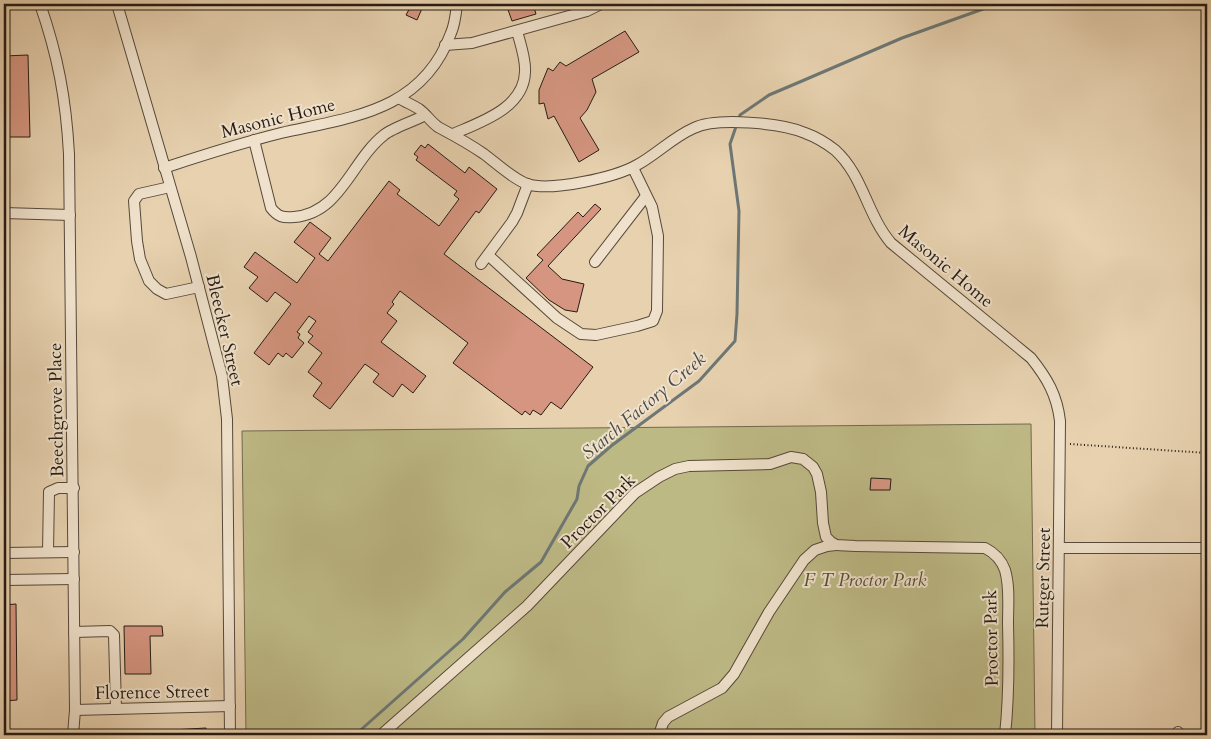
<svg xmlns="http://www.w3.org/2000/svg" width="1211" height="739" font-family="Cardo,serif">
  <style>
    .green { fill: #bdb985; stroke: #726a4c }
    .lines { fill: none; stroke-linecap: round; stroke-linejoin: round }
    .stream { stroke: #6d7775; stroke-width: 3 }
    .building { fill: #d59580; stroke: #261c13 }
    .minor-casing { stroke: #56493a; stroke-width: 12 }
    .path { stroke: #261c13; stroke-width: 2; stroke-dasharray: 1 2.5; stroke-linecap: butt }
    .minor { stroke: #efe1cb; stroke-width: 10 }
    .labels { text-anchor: middle; stroke-width: 4; stroke-linejoin: round; paint-order: stroke }
    .street-label { font-size: 18px; fill: #261c13; stroke: #efe1cb }
    .park-label { font-size: 18px; font-style: italic; fill: #534b35; stroke: #efe1cb }
    .water-label { font-size: 19px; font-style: italic; fill: #494a44; stroke: #efe1cb }
  </style>
  <rect width="100%" height="100%" fill="#e7d1af"/>
  <filter id="stains"><feTurbulence type="fractalNoise" baseFrequency=".004" numOctaves="4"/><feColorMatrix values="0 0 0 0 .2 0 0 0 0 .09 0 0 0 0 .02 0 0 0 .5 -.17"/></filter>
  <radialGradient id="worn" r=".72"><stop offset=".6" stop-color="#630" stop-opacity="0"/><stop offset="1" stop-color="#630" stop-opacity=".3"/></radialGradient>
  <!-- green -->
  <polygon class="green" points="1031,424 1035,735 246,735 242,431"/>
  <g class="lines">
    <!-- stream -->
    <polyline class="stream" points="355,735 463,639 505,592 541,562 577,499 579,486 588,466 611,446 699,381 735,341 737,314 739,211 730,144 740,115 769,95 802,81 902,38 997,4"/>
  </g>
  <!-- building -->
  <g class="building">
    <polygon points="412,4 424,4 417,20 406,15"/>
    <polygon points="506,4 533,4 536,14 512,21"/>
    <polygon points="625,31 639,52 592,79 596,92 587,110 580,118 599,150 579,162 554,116 548,119 544,103 539,104 539,90 548,68 553,71 560,62 566,66"/>
    <polygon points="28,55 30,137 9,137 9,151 4,151 4,56"/>
    <polygon points="428,144 465,173 469,167 497,189 479,213 476,211 444,254 593,367 561,409 551,402 541,415 533,410 530,415 525,411 522,415 453,363 468,343 400,291 392,302 394,304 387,313 397,321 381,342 426,376 413,393 402,384 393,397 373,382 379,374 365,364 330,409 313,396 322,383 308,372 322,353 308,342 313,336 308,332 316,321 309,316 297,332 300,334 298,338 304,343 292,358 286,353 283,357 278,353 269,365 254,353 291,304 275,292 267,302 249,288 258,277 244,267 255,252 297,283 315,258 294,242 310,222 331,238 319,254 328,261 389,181 400,190 397,194 439,226 459,199 454,195 457,191 416,160 418,157 414,154 421,145 425,148"/>
    <polygon points="595,204 601,209 548,266 562,279 584,284 577,312 565,310 549,300 526,278 543,260 537,255 578,212 583,217"/>
    <polygon points="871,478 891,479 890,490 870,490"/>
    <polygon points="16,604 17,700 4,701 4,605"/>
    <polygon points="124,626 162,626 163,636 150,636 151,674 125,674"/>
    <polygon points="206,728 206,735 172,735 172,730"/>
  </g>
  <g class="lines">
    <!-- minor casing -->
    <g class="minor-casing">
      <g id="minor">
        <path d="M40 4C58 56 66 99 69 154L75 710 73 735"/>
        <polyline points="117,4 191,257 222,376 227,419 230,735"/>
        <polyline points="445,45 472,43 587,11 601,4"/>
        <path d="M399 98C405 102 413 105 419 109 426 114 431 122 438 127 455 136 468 143 484 154 496 163 513 179 527 184 551 192 616 177 637 165 657 154 673 137 694 128 717 117 782 123 805 133 816 137 826 143 835 150 863 175 867 215 891 243L1031 358C1047 378 1057 395 1060 421L1057 735"/>
        <path d="M453 134C481 122 524 108 525 72 526 59 520 43 517 31"/>
        <path d="M254 140 271 208C278 217 283 218 294 217 341 213 351 161 384 135 392 128 415 121 425 115"/>
        <path d="M164 168C203 155 241 143 281 133 351 117 422 112 451 33 455 24 456 13 457 4"/>
        <polyline points="170,187 139,194 134,201 137,241 140,259 149,281 157,289 166,294 199,287"/>
        <polyline points="4,213 70,215"/>
        <polyline points="488,255 557,318 581,334 596,335 637,326 653,321 657,311 658,236 652,207 633,168"/>
        <polyline points="595,262 646,196"/>
        <polyline points="481,264 512,222 517,213 528,184"/>
        <polyline points="1059,548 1207,548"/>
        <polyline points="48,552 49,492 58,488 74,488"/>
        <polyline points="4,553 74,552"/>
        <polyline points="4,580 74,579"/>
        <polyline points="74,632 110,631 114,635 116,709"/>
        <polyline points="75,710 230,706"/>
        <path d="M381 735 527 606 635 493 659 477 675 469 689 466 770 464 791 457 803 459 813 467 817 474 821 492 823 523 826 537 831 542 836 545 855 546 985 548C995 553 1001 559 1005 570 1010 587 1008 606 1008 624 1009 661 1009 698 1005 735"/>
        <polyline points="659,735 663,723 668,717 722,688 734,674 769,612 804,560 815,550 827,546 836,545"/>
        <polyline points="1178,735 1178,732"/>
      </g>
    </g>
    <!-- path -->
    <polyline class="path" points="1070,444 1207,453"/>
    <!-- minor -->
    <use href="#minor" class="minor"/>
  </g>
  <g class="labels">
    <!-- street labels -->
    <g class="street-label">
      <text transform="translate(278 118) rotate(-14)" y="6">Masonic Home</text>
      <text transform="translate(946 266) rotate(40)" y="6">Masonic Home</text>
      <text transform="translate(225 330) rotate(77)" y="6">Bleecker Street</text>
      <text transform="translate(56 410) rotate(-91)" y="6">Beechgrove Place</text>
      <text transform="translate(598 511) rotate(-45)" y="6">Proctor Park</text>
      <text transform="translate(1043 578) rotate(-89)" y="6">Rutger Street</text>
      <text transform="translate(991 638) rotate(-91)" y="6">Proctor Park</text>
      <text transform="translate(152 692) rotate(-1)" y="6">Florence Street</text>
    </g>
    <!-- park labels -->
    <g class="park-label">
      <text x="865" y="586">F T Proctor Park</text>
    </g>
    <!-- water labels -->
    <g class="water-label">
      <text transform="translate(643 405) rotate(-40)" y="7">Starch Factory Creek</text>
    </g>
  </g>
  <!-- margin -->
  <rect width="1211" height="739" fill="none" stroke="#e7d1af" stroke-width="20"/>
  <rect x="5" y="5" width="1201" height="729" fill="none" stroke="#261c13" stroke-width="2.5"/>
  <rect x="10" y="10" width="1191" height="719" fill="none" stroke="#261c13"/>
  <rect width="100%" height="100%" filter="url(#stains)"/>
  <rect width="100%" height="100%" fill="url(#worn)"/>
</svg>
